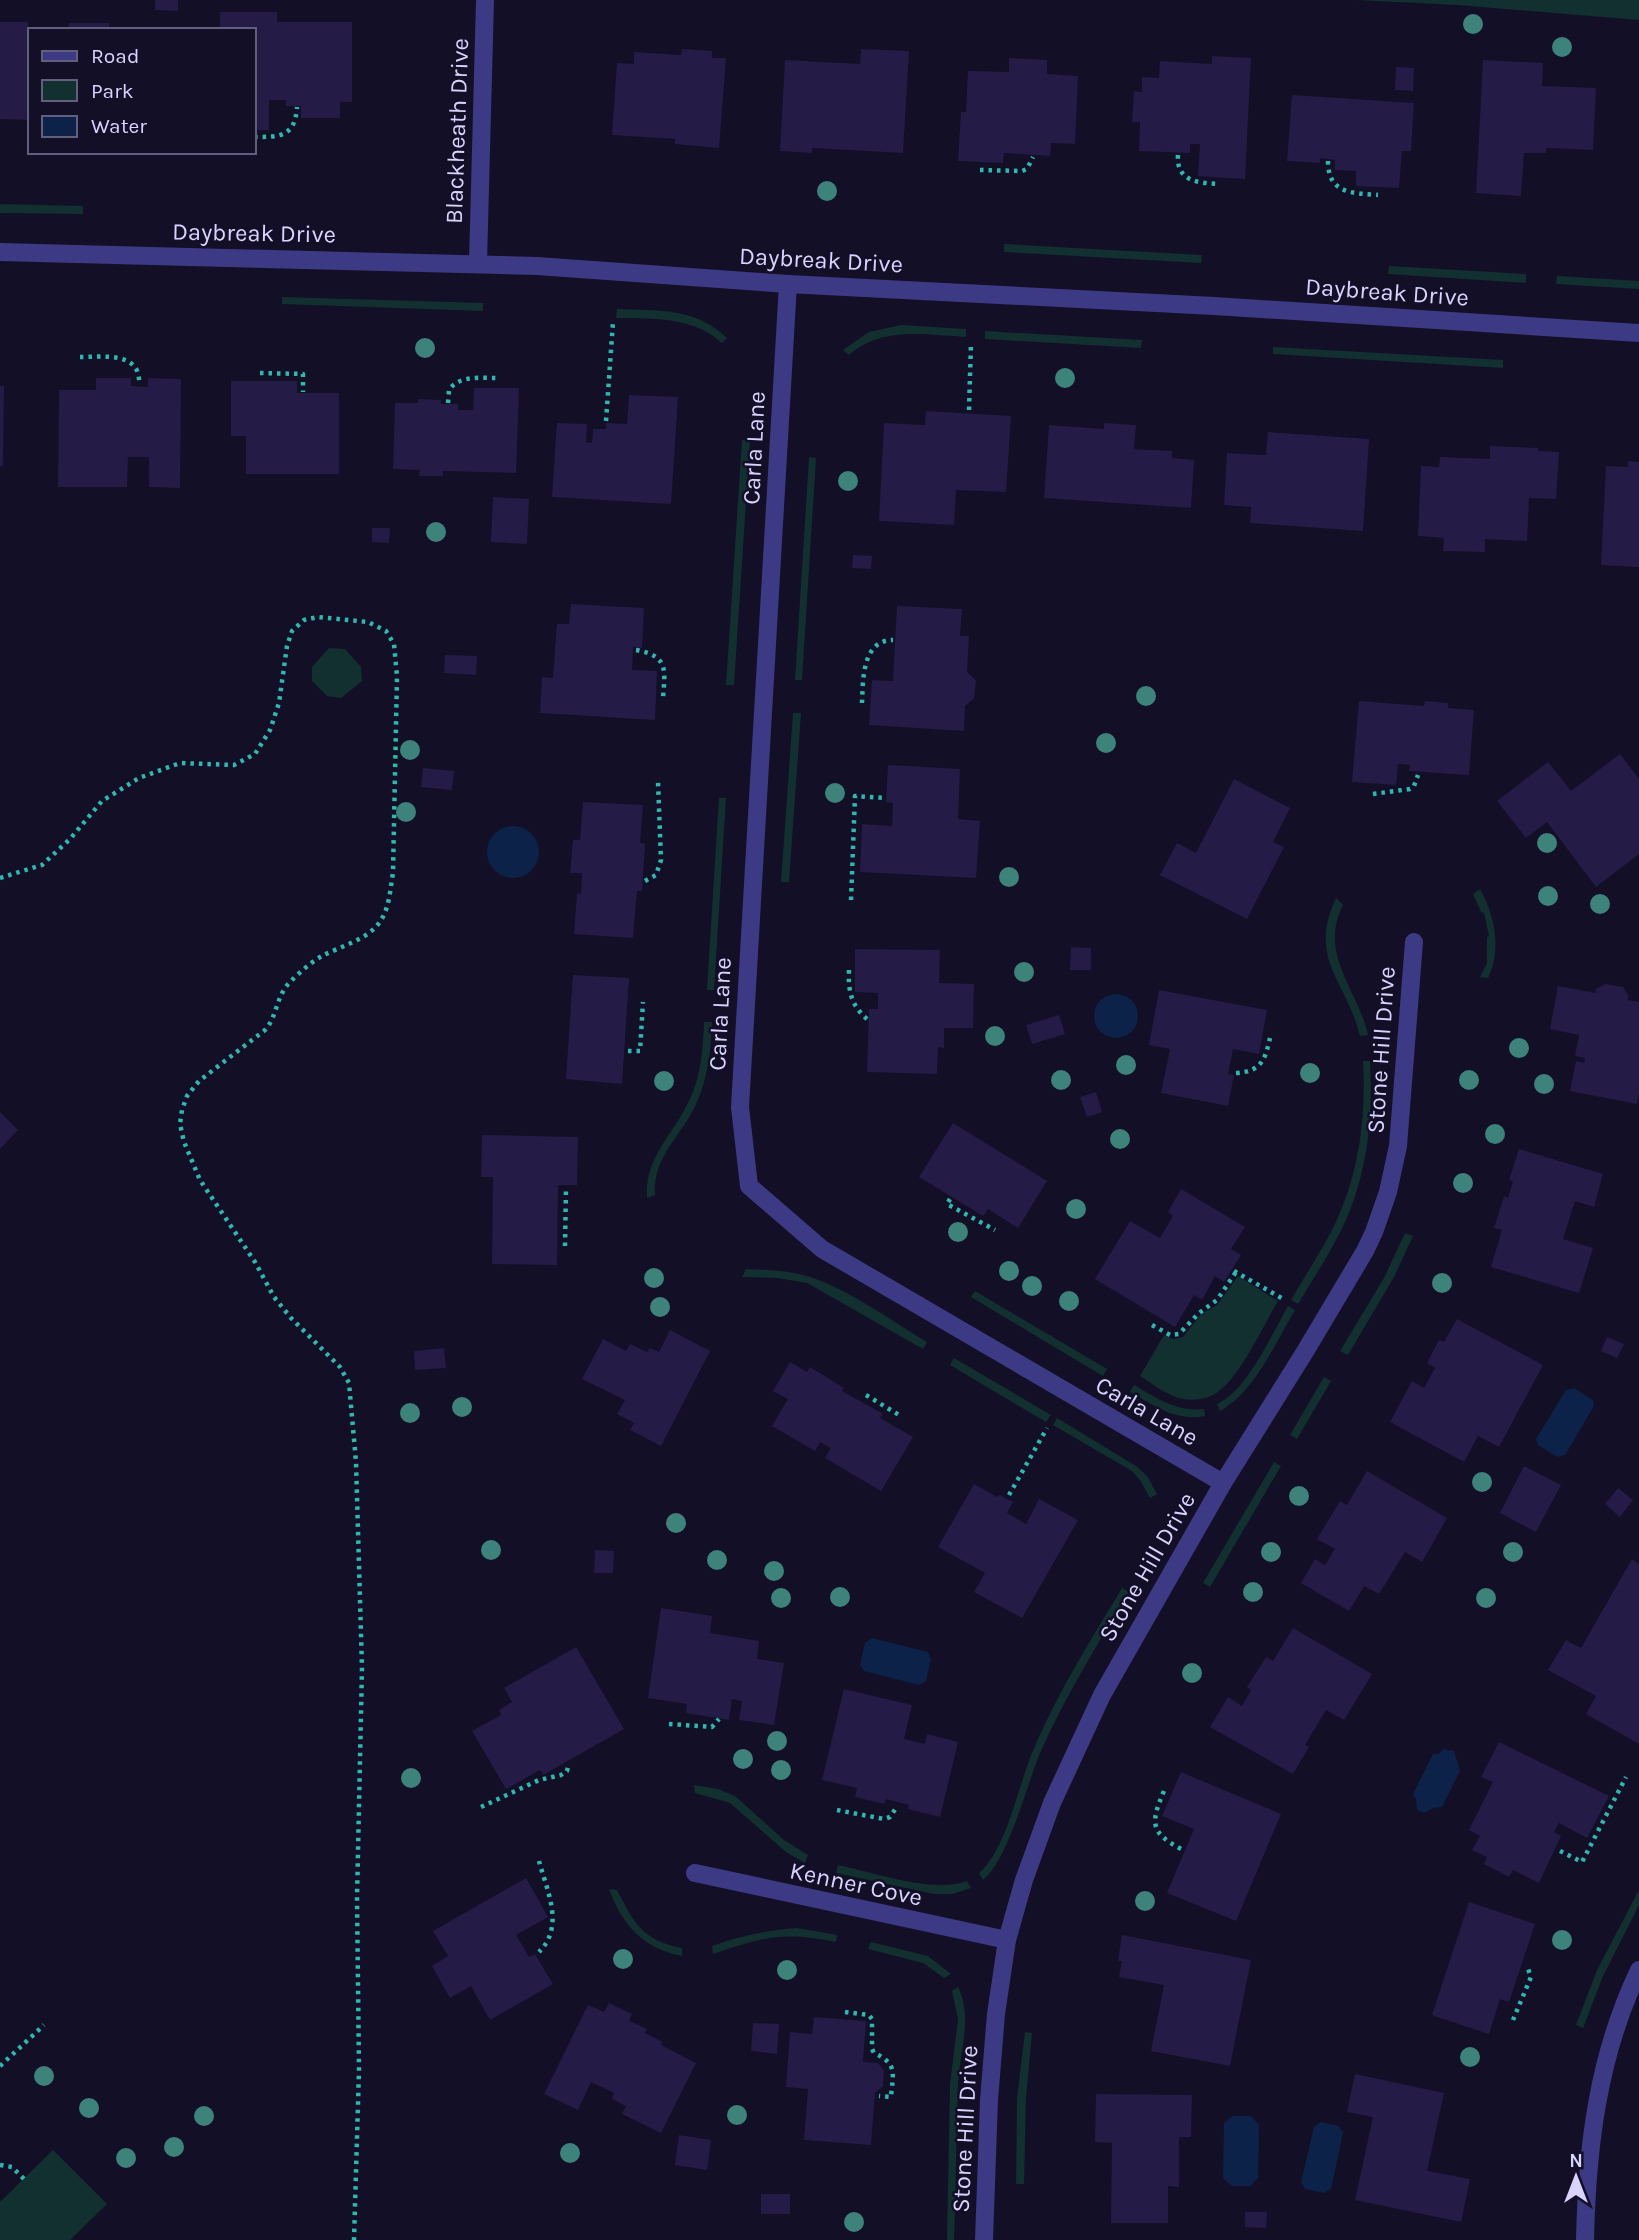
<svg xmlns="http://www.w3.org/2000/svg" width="1639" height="2240" font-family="Karla,sans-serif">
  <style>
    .green { fill: #12302f }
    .water { fill: #0c2248 }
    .building { fill: #241b47 }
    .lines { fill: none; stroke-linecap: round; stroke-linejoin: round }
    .path { stroke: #2fb8b0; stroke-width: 4.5; stroke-dasharray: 3.5 5; stroke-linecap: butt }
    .street { stroke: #3d3a85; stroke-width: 18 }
    .tree { fill: #3d827b }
    .labels { text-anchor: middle; stroke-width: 5; stroke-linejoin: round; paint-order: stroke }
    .street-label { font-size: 24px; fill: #d9d4ff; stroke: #130f26 }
  </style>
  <rect width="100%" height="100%" fill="#130f26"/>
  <!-- green -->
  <g class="green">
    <polygon points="1356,0 1639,0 1639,20 1458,5"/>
    <polygon points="0,204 83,206 83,214 0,213"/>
    <polygon points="1004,244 1202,255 1201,263 1004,252"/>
    <polygon points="1389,266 1526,274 1526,283 1388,274"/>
    <polygon points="1557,276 1639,281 1639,289 1556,284"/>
    <polygon points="282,297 483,303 483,311 282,304"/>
    <path d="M617 309C659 311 695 307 727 338L722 343C692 316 654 319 616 318Z"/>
    <path d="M901 325 966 329V337C924 335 883 326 849 355L843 350 869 332Z"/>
    <polygon points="985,331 1142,340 1141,348 985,339"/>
    <polygon points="1273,347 1503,360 1503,368 1273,354"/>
    <polygon points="742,440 750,441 734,685 726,685"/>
    <polygon points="809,457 816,458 802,680 795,680"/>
    <polygon points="329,648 345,649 361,667 362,681 341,698 327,696 312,681 312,667"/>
    <polygon points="793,713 801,713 789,882 781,882"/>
    <polygon points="719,798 726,798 714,990 707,990"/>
    <path d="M1480 889C1495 916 1502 950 1488 978L1480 977 1487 963V937L1489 936 1484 913 1481 912 1473 894Z"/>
    <path d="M1336 898 1343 905C1318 955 1358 989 1368 1035L1360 1036C1347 981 1307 960 1336 898Z"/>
    <path d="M704 1022H712C711 1050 708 1077 697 1102 683 1135 652 1156 655 1195L647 1198C644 1158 673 1135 689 1101 701 1077 703 1049 704 1022Z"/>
    <path d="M1363 1061H1370C1373 1115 1368 1170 1346 1220 1333 1249 1314 1277 1298 1304L1291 1300C1307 1272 1326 1245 1339 1215 1360 1167 1366 1113 1363 1061Z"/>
    <polygon points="1405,1233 1413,1236 1394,1277 1348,1355 1340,1351 1384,1278"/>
    <path d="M746 1269C768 1270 788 1270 810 1277 848 1289 892 1321 927 1342L923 1349 807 1283 778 1278 742 1277Z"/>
    <path d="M1238 1276 1278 1301C1263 1326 1241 1375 1219 1391 1209 1399 1195 1401 1183 1399 1167 1396 1153 1384 1140 1376L1164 1335 1173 1339 1183 1337 1201 1314 1217 1305Z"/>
    <polygon points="975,1291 1107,1369 1103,1376 971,1297"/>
    <path d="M1288 1306 1295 1310C1276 1342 1254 1393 1220 1411L1217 1404C1248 1390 1271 1335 1288 1306Z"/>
    <polygon points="954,1358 1051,1415 1046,1422 950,1365"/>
    <polygon points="1324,1377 1331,1381 1297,1439 1290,1435"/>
    <path d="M1134 1385C1158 1399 1177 1412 1204 1409L1205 1416C1176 1422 1154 1405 1130 1392Z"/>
    <polygon points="1057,1418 1136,1466 1147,1476 1157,1494 1150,1498 1140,1480 1132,1471 1053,1425"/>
    <polygon points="1274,1462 1281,1466 1210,1587 1203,1583"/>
    <path d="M1122 1588 1129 1592C1097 1645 1065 1697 1040 1753 1026 1787 1009 1858 983 1880L979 1873C1006 1850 1018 1787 1032 1753 1056 1695 1090 1641 1122 1588Z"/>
    <polygon points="694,1785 718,1789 735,1796 784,1840 808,1855 805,1863 786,1852 730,1803 695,1793"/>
    <path d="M838 1865C872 1872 936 1894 967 1881L971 1888 952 1894H934L836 1873Z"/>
    <path d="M609 1889 617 1890C634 1922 641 1940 682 1948V1956C644 1949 622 1925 609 1889Z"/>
    <polygon points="1639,1890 1639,1905 1603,1976 1583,2028 1576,2025 1597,1970"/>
    <path d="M797 1928 837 1935 836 1942C783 1931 763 1937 713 1954L712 1946C741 1936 767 1930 797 1928Z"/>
    <polygon points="871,1942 928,1956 951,1974 944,1978 923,1963 868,1949"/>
    <path d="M958 1987C973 2017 960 2051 958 2083 956 2135 956 2188 954 2240H947L950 2084 958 2019 952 1991Z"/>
    <polygon points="1025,2032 1032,2033 1026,2098 1024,2184 1016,2184 1017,2098"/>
    <polygon points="53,2150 107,2204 70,2240 0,2240 0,2202"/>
  </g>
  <!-- water -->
  <g class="water">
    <circle cx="513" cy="852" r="26"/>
    <circle cx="1116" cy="1016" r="22"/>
    <polygon points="1574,1388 1593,1400 1594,1406 1565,1455 1557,1457 1538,1445 1536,1439 1566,1390"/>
    <polygon points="872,1638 928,1652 931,1659 926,1681 919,1685 864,1671 860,1665 865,1643"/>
    <path d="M1444 1749 1454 1751 1460 1771 1442 1807C1439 1808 1437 1807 1434 1808 1426 1811 1426 1815 1417 1810L1416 1799 1413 1794 1433 1754H1438Z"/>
    <polygon points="1233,2116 1251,2116 1259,2125 1258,2178 1250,2186 1232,2186 1223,2178 1224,2123"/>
    <polygon points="1321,2122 1339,2126 1343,2133 1331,2189 1324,2193 1305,2189 1301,2182 1314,2127"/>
  </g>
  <!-- building -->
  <g class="building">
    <polygon points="155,0 178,0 178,11 155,10"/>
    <polygon points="220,12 277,12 277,22 352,22 352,102 340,102 340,118 301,118 301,106 286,106 286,100 269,100 269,130 254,130 254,30 220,30"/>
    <polygon points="0,22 28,22 30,120 0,119"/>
    <polygon points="69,23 109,23 109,30 68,30"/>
    <polygon points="682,49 712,51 712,58 726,58 719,148 675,144 675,139 612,135 617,63 634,64 634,52 681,55"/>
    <polygon points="861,49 909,51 903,153 812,148 812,153 780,151 785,60 860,64"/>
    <polygon points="1212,56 1251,58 1245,179 1198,176 1200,144 1190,144 1190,153 1139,151 1140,122 1132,122 1134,91 1142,92 1142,77 1159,78 1160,61 1212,64"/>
    <polygon points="1009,58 1047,60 1047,74 1078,76 1075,144 1051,143 1050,156 1004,153 1003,163 958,161 961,112 966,112 968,71 1009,72"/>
    <polygon points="1483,60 1543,63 1542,86 1596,88 1593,150 1546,148 1546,153 1524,153 1521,196 1476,193"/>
    <polygon points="1396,67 1414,68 1413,91 1395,90"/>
    <polygon points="1292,95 1414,103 1411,151 1402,151 1399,188 1356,186 1356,171 1335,170 1335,160 1320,158 1320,163 1287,161"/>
    <polygon points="96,378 131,378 131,386 148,387 148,378 181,379 180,488 149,487 149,457 128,457 127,487 58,487 59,390 96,390"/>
    <polygon points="231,381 297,381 297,393 339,393 339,474 246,474 246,436 231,436"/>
    <polygon points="0,386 4,386 3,466 0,466"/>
    <polygon points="474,388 519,388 516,473 443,471 443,476 419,476 420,470 393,469 395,403 418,403 418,399 441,400 441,404 458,404 458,410 473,410"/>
    <polygon points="629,395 678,397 671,504 552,497 557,423 587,424 586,442 592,443 593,429 606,429 606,423 627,424"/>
    <polygon points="926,411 1011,416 1006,492 956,490 954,525 879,521 884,423 925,425"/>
    <polygon points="1104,423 1136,425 1134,449 1172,451 1172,458 1194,460 1191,508 1044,498 1049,425 1104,429"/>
    <polygon points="1268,432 1369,439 1363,531 1250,523 1251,507 1224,505 1227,453 1266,455"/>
    <polygon points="1490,446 1538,448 1538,451 1559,452 1556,499 1529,498 1527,541 1485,539 1485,552 1443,551 1444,538 1418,536 1421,466 1439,467 1440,457 1490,459"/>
    <polygon points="1628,461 1639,462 1639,567 1601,565 1606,466 1628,467"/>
    <polygon points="493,497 529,499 527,544 491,542"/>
    <polygon points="372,528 390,528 389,543 372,542"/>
    <polygon points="853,555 872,556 871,569 852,568"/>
    <polygon points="571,604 644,608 642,648 633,647 632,670 657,671 655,720 540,713 542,677 553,678 557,624 569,624"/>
    <polygon points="897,606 962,609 960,636 969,636 967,672 976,680 974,698 965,706 964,731 869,725 872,680 893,681"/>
    <polygon points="445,655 477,656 476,675 444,673"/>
    <polygon points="1359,701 1424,706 1425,701 1448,703 1448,708 1474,710 1469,775 1409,771 1410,765 1398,764 1396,785 1352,782"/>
    <polygon points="1620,754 1639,779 1639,854 1596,887 1547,822 1526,838 1497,801 1548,762 1571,791"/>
    <polygon points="888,765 960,769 958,819 980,821 976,878 860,872 862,824 892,826 893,803 886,802"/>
    <polygon points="423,768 454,771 452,790 421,787"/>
    <polygon points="1234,779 1290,808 1273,842 1284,847 1247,919 1160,875 1177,843 1196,853"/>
    <polygon points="583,802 643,805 640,843 645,844 642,891 637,891 633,938 574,934 577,893 581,894 582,873 570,873 573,840 580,840"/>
    <polygon points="1071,947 1091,948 1091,970 1070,970"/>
    <polygon points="855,949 940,950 939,983 974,984 973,1028 944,1028 944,1048 938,1047 937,1074 867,1072 869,1009 878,1009 878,993 855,992"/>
    <polygon points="573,975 629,978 622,1084 566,1079"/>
    <polygon points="1605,984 1623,987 1628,995 1628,1000 1639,1002 1639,1093 1637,1104 1570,1091 1576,1061 1584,1063 1585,1058 1575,1056 1579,1035 1550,1029 1558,986 1595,993 1596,989"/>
    <polygon points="1159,990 1267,1010 1259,1054 1233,1049 1228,1074 1234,1075 1228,1106 1161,1093 1170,1049 1149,1045"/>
    <polygon points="1059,1015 1065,1034 1032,1044 1026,1025"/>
    <polygon points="1096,1092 1102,1112 1087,1117 1080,1097"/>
    <polygon points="0,1112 18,1130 0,1149"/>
    <polygon points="953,1123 1047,1181 1018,1228 988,1209 983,1216 919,1177"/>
    <polygon points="482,1135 578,1137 577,1185 558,1185 557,1265 492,1264 493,1177 481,1177"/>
    <polygon points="1519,1149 1603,1174 1594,1207 1575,1201 1563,1239 1593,1248 1579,1293 1491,1267 1502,1230 1494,1228 1504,1196 1508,1198 1513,1181 1509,1180"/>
    <polygon points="1181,1189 1245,1227 1231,1249 1241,1255 1224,1282 1215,1276 1202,1300 1194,1295 1175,1327 1095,1279 1130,1221 1160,1238 1173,1216 1168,1212"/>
    <polygon points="1457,1319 1543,1365 1499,1447 1478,1436 1464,1462 1390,1422 1412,1381 1424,1388 1435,1368 1427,1363 1439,1340 1444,1342"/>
    <polygon points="670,1330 710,1351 661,1446 630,1430 634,1423 617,1414 625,1400 582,1379 603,1339 626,1351 630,1344 647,1352 650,1348 659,1352"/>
    <polygon points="1607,1337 1624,1344 1617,1358 1601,1351"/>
    <polygon points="444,1348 446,1368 415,1370 414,1351"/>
    <polygon points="790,1362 807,1372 810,1367 844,1388 842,1391 883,1414 880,1418 913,1437 881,1491 825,1458 831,1448 820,1442 815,1451 772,1426 788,1399 773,1391"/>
    <polygon points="1524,1466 1561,1485 1536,1532 1500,1513"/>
    <polygon points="1367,1471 1447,1518 1422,1562 1405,1552 1379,1594 1364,1586 1349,1611 1301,1583 1315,1559 1325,1565 1335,1549 1317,1539 1340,1501 1347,1505"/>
    <polygon points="974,1484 997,1497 999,1495 1013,1502 1007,1513 1026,1524 1039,1499 1078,1520 1022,1618 974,1592 985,1573 938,1547"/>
    <polygon points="1618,1488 1633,1500 1620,1517 1605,1504"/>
    <polygon points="595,1550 614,1551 613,1573 594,1573"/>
    <polygon points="1632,1559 1639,1564 1639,1744 1586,1714 1596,1696 1548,1670 1566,1640 1581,1648"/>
    <polygon points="661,1608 712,1616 710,1633 759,1641 757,1659 784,1663 774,1725 739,1720 742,1701 732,1699 729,1720 686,1713 687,1704 648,1698"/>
    <polygon points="1293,1628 1372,1674 1344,1720 1326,1710 1305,1745 1309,1747 1293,1774 1210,1727 1228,1697 1242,1706 1251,1690 1247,1687 1266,1657 1273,1661"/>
    <polygon points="576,1647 624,1729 543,1775 540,1770 506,1789 472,1731 501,1715 499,1710 512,1702 504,1688"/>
    <polygon points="844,1689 912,1705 904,1739 925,1744 927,1734 958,1742 940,1817 908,1809 909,1805 886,1799 884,1804 855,1797 857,1788 822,1780"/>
    <polygon points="1499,1742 1609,1796 1587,1838 1559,1823 1554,1832 1561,1836 1539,1883 1513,1870 1509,1877 1484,1864 1487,1857 1472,1850 1480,1836 1469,1830 1493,1782 1481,1777"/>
    <polygon points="1181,1772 1281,1814 1236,1921 1167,1893 1194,1829 1162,1816"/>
    <polygon points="526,1878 548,1917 516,1935 529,1957 535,1954 553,1984 490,2020 471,1986 450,1998 432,1966 448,1956 433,1931"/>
    <polygon points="1469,1902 1535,1924 1509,2002 1500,1999 1489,2034 1432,2015"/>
    <polygon points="1122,1935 1251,1960 1230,2066 1151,2051 1164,1985 1119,1977 1122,1961 1118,1961"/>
    <polygon points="609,2003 632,2014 629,2021 647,2029 645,2033 663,2042 661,2045 696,2063 661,2133 622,2114 626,2106 612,2099 614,2093 591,2082 578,2110 544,2094 588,2005 604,2012"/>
    <polygon points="814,2017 866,2021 863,2062 878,2063 884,2070 883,2086 875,2093 871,2145 804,2140 808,2089 786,2087 790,2032 812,2034"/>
    <polygon points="753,2023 779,2024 777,2054 751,2051"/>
    <polygon points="1355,2074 1444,2093 1427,2171 1470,2179 1461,2222 1355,2200 1373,2117 1347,2112"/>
    <polygon points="1096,2094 1192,2095 1191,2137 1179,2137 1179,2187 1168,2186 1168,2223 1111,2223 1112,2143 1095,2142"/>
    <polygon points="679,2135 711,2140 707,2170 675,2165"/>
    <rect x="761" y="2194" width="29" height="20"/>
    <polygon points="1245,2212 1267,2212 1266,2228 1245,2227"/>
  </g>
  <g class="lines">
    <!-- path -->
    <g class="path">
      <path d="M254 137C280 137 295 137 297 107"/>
      <path d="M1178 155C1176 182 1199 183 1220 184"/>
      <path d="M1328 161C1328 194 1352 193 1378 195"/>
      <polyline points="980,170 1022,171 1027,169 1033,157"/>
      <path d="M80 357C103 357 141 351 139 384"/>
      <polyline points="260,373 303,374 303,392"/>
      <path d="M448 403 449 390C459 375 481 378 497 378"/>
      <polyline points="969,410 971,343"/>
      <polyline points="606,421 613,322"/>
      <path d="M636 650C669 656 665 670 663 698"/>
      <path d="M862 703C863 680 862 640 893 640"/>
      <polyline points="1373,794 1410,789 1414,786 1418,775"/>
      <path d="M0 878 42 865 70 839 102 801 139 778 180 763 234 765 255 754 270 730 279 703 287 646 292 631 304 620 318 617 368 622 386 631 394 644 397 676 393 873C390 889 390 906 381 920 370 939 341 946 322 956 311 962 298 974 289 983 276 997 277 1017 265 1030L199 1081 187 1096 182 1110 180 1124 184 1142 200 1180 255 1262 274 1297 291 1318 340 1367 349 1383 356 1462 362 1668 357 1898 359 2070 354 2240"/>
      <polyline points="645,881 656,875 661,860 658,782"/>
      <polyline points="851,900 855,796 884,798"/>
      <path d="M849 970C848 991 851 1005 867 1019"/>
      <polyline points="628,1051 640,1051 643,1002"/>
      <path d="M1236 1073C1264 1071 1265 1058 1271 1034"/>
      <polyline points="950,1199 947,1204 995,1230"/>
      <polyline points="565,1246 566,1187"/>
      <polyline points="1234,1271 1285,1300"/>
      <polyline points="1152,1325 1170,1335 1179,1334 1199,1313 1217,1300 1236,1272"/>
      <polyline points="866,1395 899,1415"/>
      <polyline points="1009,1495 1047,1428"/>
      <polyline points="669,1724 712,1727 719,1719"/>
      <path d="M1164 1791C1151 1822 1149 1832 1181 1849"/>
      <polyline points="481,1807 539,1780 561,1775 567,1771 569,1763"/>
      <polyline points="837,1810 884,1819 890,1817 896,1808"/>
      <polyline points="1560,1851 1582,1862 1626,1777"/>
      <path d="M539 1861C547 1891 565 1926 539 1952"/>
      <path d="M845 2012 869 2015 872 2019V2049L874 2053C898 2064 893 2073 891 2097L879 2096"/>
      <polyline points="1513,2020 1531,1977 1527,1966"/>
      <polyline points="0,2066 44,2025"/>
      <polyline points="0,2165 12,2167 24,2179"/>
    </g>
    <!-- street -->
    <g class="street">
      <polyline points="0,252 537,266 788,284 1214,306 1639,333"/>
      <polyline points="478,263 485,0"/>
      <polyline points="788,284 740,1107 749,1186 822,1249 1223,1483"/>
      <polyline points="695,1873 1007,1940"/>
      <polyline points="984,2240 989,2100 996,2014 1007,1940 1024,1880 1052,1803 1102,1695 1223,1483 1306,1350 1365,1251 1374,1232 1388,1192 1398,1146 1414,942"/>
      <path d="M1585 2240C1587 2146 1598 2056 1639 1970"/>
    </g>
  </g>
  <!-- trees -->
  <g class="tree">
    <circle cx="1473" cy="24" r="10"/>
    <circle cx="1562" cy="47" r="10"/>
    <circle cx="827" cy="191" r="10"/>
    <circle cx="425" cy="348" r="10"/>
    <circle cx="1065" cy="378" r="10"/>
    <circle cx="848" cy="481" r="10"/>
    <circle cx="436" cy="532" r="10"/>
    <circle cx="1146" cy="696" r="10"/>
    <circle cx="1106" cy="743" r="10"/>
    <circle cx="410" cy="750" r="10"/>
    <circle cx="835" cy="793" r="10"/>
    <circle cx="406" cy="812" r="10"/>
    <circle cx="1547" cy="843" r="10"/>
    <circle cx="1009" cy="877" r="10"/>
    <circle cx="1548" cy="896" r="10"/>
    <circle cx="1600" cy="904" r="10"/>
    <circle cx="1024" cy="972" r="10"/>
    <circle cx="995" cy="1036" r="10"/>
    <circle cx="1519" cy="1048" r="10"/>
    <circle cx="1126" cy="1065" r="10"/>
    <circle cx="1310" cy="1073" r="10"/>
    <circle cx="1061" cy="1080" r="10"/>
    <circle cx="1469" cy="1080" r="10"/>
    <circle cx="664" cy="1081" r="10"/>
    <circle cx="1544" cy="1084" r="10"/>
    <circle cx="1495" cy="1134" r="10"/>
    <circle cx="1120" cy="1139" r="10"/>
    <circle cx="1463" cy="1183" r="10"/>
    <circle cx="1076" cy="1209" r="10"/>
    <circle cx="958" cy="1232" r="10"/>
    <circle cx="1009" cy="1271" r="10"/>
    <circle cx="654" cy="1278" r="10"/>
    <circle cx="1442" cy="1283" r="10"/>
    <circle cx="1032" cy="1286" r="10"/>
    <circle cx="1069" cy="1301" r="10"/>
    <circle cx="660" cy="1307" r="10"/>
    <circle cx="462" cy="1407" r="10"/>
    <circle cx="410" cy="1413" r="10"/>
    <circle cx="1482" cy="1482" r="10"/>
    <circle cx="1299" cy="1496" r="10"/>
    <circle cx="676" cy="1523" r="10"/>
    <circle cx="491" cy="1550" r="10"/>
    <circle cx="1271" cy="1552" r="10"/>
    <circle cx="1513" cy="1552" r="10"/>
    <circle cx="717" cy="1560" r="10"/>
    <circle cx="774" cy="1571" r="10"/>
    <circle cx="1253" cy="1592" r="10"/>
    <circle cx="840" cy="1597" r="10"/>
    <circle cx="781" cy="1598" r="10"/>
    <circle cx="1486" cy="1598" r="10"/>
    <circle cx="1192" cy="1673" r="10"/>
    <circle cx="777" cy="1741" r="10"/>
    <circle cx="743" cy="1759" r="10"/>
    <circle cx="781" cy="1770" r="10"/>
    <circle cx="411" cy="1778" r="10"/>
    <circle cx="1145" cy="1901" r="10"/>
    <circle cx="1562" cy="1940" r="10"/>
    <circle cx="623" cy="1959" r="10"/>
    <circle cx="787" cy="1970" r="10"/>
    <circle cx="1470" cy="2057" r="10"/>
    <circle cx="44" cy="2076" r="10"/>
    <circle cx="89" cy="2108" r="10"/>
    <circle cx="737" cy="2115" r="10"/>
    <circle cx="204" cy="2116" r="10"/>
    <circle cx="174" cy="2147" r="10"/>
    <circle cx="570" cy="2153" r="10"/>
    <circle cx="126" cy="2158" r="10"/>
    <circle cx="854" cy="2222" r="10"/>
  </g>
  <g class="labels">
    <!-- street labels -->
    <g class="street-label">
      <text transform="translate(457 131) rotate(-88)" y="8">Blackheath Drive</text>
      <text transform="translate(254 233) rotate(1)" y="8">Daybreak Drive</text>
      <text transform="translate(821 260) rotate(3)" y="8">Daybreak Drive</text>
      <text transform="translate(1387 292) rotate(4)" y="8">Daybreak Drive</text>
      <text transform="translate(754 448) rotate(-87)" y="8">Carla Lane</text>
      <text transform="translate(720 1014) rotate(-87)" y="8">Carla Lane</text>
      <text transform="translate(1381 1050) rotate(-86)" y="8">Stone Hill Drive</text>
      <text transform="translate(1147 1411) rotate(30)" y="8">Carla Lane</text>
      <text transform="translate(1147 1567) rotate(-60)" y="8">Stone Hill Drive</text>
      <text transform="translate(856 1884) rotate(12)" y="8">Kenner Cove</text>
      <text transform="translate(965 2129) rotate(-87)" y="8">Stone Hill Drive</text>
    </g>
  </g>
  <!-- legend -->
  <rect x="28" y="28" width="228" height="126" fill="#130f26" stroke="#625e7d" stroke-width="2"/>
  <rect x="42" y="51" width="35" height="10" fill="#3d3a85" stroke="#625e7d" stroke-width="2"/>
  <text x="91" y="63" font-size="21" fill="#d9d4ff">Road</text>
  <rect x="42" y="80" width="35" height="21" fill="#12302f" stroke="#625e7d" stroke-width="2"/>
  <text x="91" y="98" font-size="21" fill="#d9d4ff">Park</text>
  <rect x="42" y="116" width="35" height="21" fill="#0c2248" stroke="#625e7d" stroke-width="2"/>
  <text x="91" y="133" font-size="21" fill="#d9d4ff">Water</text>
  <!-- north arrow -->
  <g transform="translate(1576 2177)" stroke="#130f26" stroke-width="5" paint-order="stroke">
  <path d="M0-5L12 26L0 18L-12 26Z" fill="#d9d4ff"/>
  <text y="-10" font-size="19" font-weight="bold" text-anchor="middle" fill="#d9d4ff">N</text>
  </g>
</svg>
